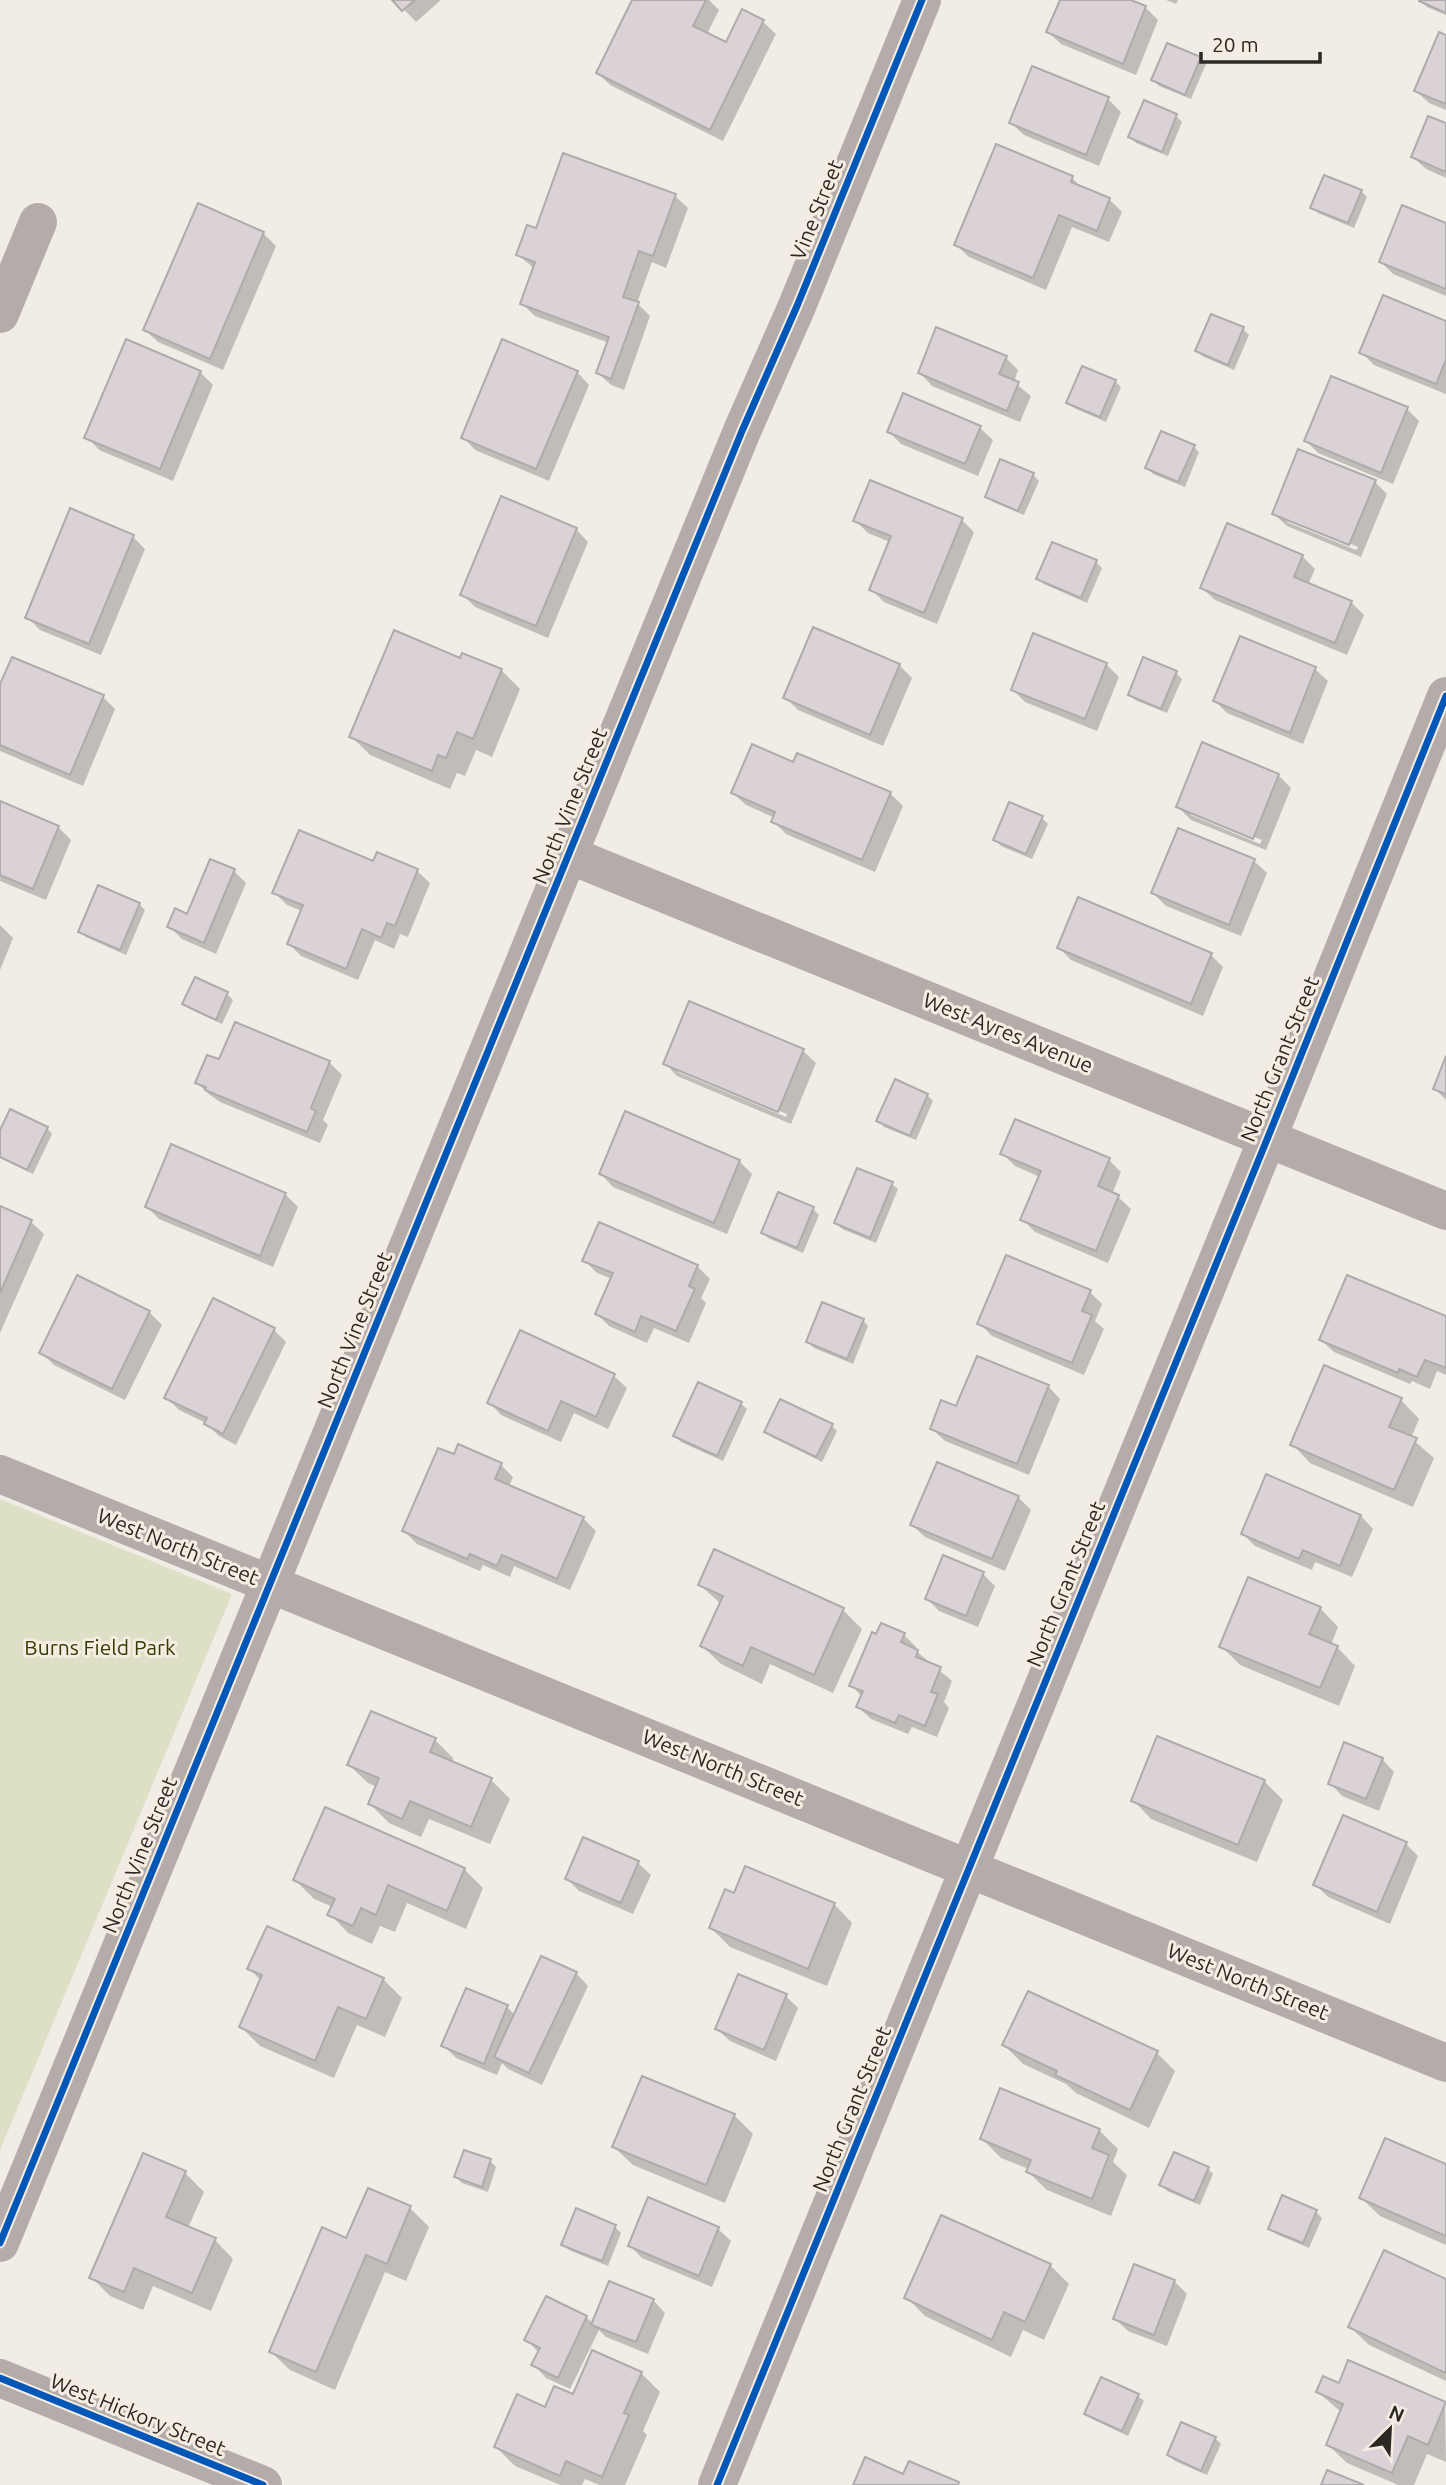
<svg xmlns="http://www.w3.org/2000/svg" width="1446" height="2485" font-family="Ubuntu,sans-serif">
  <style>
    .green { fill: #dde0c4 }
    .shadow { fill: #0003; fill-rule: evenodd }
    .building { fill: #dad2d7; stroke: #afabab; stroke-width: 2 }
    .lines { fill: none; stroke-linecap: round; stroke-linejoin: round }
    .minor { stroke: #b4aca9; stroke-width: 38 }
    .cycleway-casing { stroke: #f5ede2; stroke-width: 11 }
    .cycleway { stroke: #0057b8; stroke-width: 7 }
    .labels { text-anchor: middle; stroke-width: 6; stroke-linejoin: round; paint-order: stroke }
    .street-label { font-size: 21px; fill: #2c2925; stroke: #f5ede2 }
    .park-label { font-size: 21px; fill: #333c01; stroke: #f5ede2 }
  </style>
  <rect width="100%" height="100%" fill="#f1ece6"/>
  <!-- green -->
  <polygon class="green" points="0,1499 232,1594 0,2150"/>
  <!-- shadow -->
  <g class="shadow">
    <polygon points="395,0 441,0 416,22"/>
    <polygon points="634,0 709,0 719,10 707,34 726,44 763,22 776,34 723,141 610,85 598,73"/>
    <polygon points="1062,0 1126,0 1146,8 1158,20 1136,75 1061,44 1048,32"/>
    <polygon points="1166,0 1178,0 1176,4"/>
    <polygon points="1446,0 1446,15 1427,7 1421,1"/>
    <polygon points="1446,37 1446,110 1429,103 1416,91"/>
    <polygon points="1200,59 1206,64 1191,99 1159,86 1153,80"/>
    <polygon points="1108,99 1121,112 1099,166 1024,135 1011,123"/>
    <polygon points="1145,102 1176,116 1182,122 1168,156 1136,143 1130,137"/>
    <polygon points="1446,125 1446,178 1426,169 1413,157"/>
    <polygon points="997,147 1072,178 1083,189 1109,199 1122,212 1109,242 1072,227 1046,290 969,257 956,245"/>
    <polygon points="1361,191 1367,197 1354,228 1318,213 1312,207"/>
    <polygon points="675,196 688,208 666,268 652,262 637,303 650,316 624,390 611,385 598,373 609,343 535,316 522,304 535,269 518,255 537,231"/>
    <polygon points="1446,225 1446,296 1393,274 1381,262"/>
    <polygon points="263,233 276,246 223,370 158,342 145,330"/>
    <polygon points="1212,316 1243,329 1249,335 1234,370 1202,356 1197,351"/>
    <polygon points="1446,323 1446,394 1374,365 1361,352"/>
    <polygon points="1006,358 1018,370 1014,382 1031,396 1020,422 932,386 920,373"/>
    <polygon points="200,372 213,385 173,481 99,450 87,437"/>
    <polygon points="577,372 589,385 549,481 475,450 463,437"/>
    <polygon points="1115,381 1121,387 1106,422 1074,408 1068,403"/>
    <polygon points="1407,409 1419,421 1393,484 1318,453 1306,441"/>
    <polygon points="980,428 993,440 978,476 901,444 889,432"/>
    <polygon points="1194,447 1199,452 1185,487 1153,474 1147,468"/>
    <polygon points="1033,475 1039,481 1024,515 993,502 987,496"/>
    <path d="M1375 482 1387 494 1361 557 1287 526 1274 514ZM1287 518 1358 547 1356 550 1287 522Z"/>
    <polygon points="855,520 962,520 974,532 937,624 884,602 871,589 890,542 868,533"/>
    <polygon points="576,529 588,542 548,638 475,607 462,594"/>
    <polygon points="133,537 145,549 101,655 40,630 27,617"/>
    <polygon points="1302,556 1315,569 1308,585 1351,602 1364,615 1347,655 1215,600 1202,588"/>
    <polygon points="1096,562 1102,568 1087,603 1044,584 1038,578"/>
    <polygon points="1241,638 1315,669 1328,681 1303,744 1227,713 1215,701"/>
    <polygon points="461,661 501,670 520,689 492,757 476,750 465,776 457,773 450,789 370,755 351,736"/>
    <polygon points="1106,664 1119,677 1097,731 1025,702 1013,690"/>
    <polygon points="899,665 912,678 883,746 798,710 785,697"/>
    <polygon points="1176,673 1182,679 1167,713 1135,700 1130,694"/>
    <polygon points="0,689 103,697 115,709 83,786 0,751"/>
    <polygon points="794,764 890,793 903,806 875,872 786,834 773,821 775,818 746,805 733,793"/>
    <path d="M1278 775 1291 788 1266 850 1191 820 1178 807ZM1191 812 1262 840 1260 844 1191 815Z"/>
    <polygon points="0,803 58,827 71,840 46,900 0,881"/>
    <polygon points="1042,818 1048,824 1032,859 1001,846 995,840"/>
    <polygon points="378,854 417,871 430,883 408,937 400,934 394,949 375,940 358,980 301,956 289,944 302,911 287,905 274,892 374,863"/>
    <polygon points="1254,861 1267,873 1241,936 1166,906 1153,893"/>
    <polygon points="234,871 246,883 216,954 182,939 170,927 188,916"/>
    <polygon points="139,904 145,910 126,955 86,937 80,931"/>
    <polygon points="0,925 13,938 0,970"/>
    <polygon points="1059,948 1211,955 1223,967 1203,1016 1071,960"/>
    <polygon points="227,994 233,1000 222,1024 190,1009 184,1004"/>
    <path d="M803 1051 816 1063 791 1124 677 1076 665 1063ZM678 1068 787 1114 786 1117 678 1072Z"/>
    <polygon points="1446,1061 1446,1100 1435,1089"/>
    <polygon points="220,1062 329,1062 342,1075 323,1120 328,1125 320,1143 220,1102 210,1095 197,1083"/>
    <polygon points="927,1095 933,1101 916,1140 884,1127 878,1121"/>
    <polygon points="47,1128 52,1134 33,1174 0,1158 0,1134"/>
    <polygon points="1002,1153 1109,1160 1121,1172 1112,1194 1118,1197 1131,1209 1108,1263 1035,1232 1022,1219 1040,1177 1015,1166"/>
    <polygon points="739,1161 752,1174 727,1234 613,1187 601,1174"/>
    <polygon points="892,1184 898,1189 876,1243 842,1229 836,1223"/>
    <polygon points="285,1194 298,1207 273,1267 159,1219 147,1207"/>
    <polygon points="779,1194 813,1209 819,1215 803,1253 768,1238 763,1232"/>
    <polygon points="0,1208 31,1222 44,1234 0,1333"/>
    <polygon points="584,1260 697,1266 710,1279 701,1298 706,1303 689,1343 654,1328 647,1343 609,1326 597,1314 612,1279 597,1273"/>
    <polygon points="1090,1292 1102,1304 1095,1321 1104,1329 1084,1375 992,1336 979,1323"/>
    <polygon points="149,1312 162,1325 125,1400 54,1365 41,1352"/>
    <polygon points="1446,1318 1446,1375 1437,1371 1430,1389 1412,1381 1410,1384 1334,1352 1321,1340"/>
    <polygon points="863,1320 868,1326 853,1364 814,1348 808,1342"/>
    <polygon points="274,1330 286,1342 236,1445 219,1436 206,1423 179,1410 166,1397"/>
    <polygon points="521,1333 614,1376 627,1388 608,1429 574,1413 561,1442 501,1415 489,1402"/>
    <polygon points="1048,1386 1060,1399 1029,1475 945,1441 932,1429 957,1409"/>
    <polygon points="1401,1400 1419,1419 1411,1438 1434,1458 1413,1507 1310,1463 1292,1444"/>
    <polygon points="741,1404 747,1409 723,1461 681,1442 675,1436"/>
    <polygon points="831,1425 837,1431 822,1462 772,1437 766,1432"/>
    <polygon points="501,1465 513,1477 509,1487 583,1518 596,1531 570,1590 514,1566 510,1577 483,1565 480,1571 417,1544 404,1531"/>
    <polygon points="1267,1477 1361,1516 1373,1529 1352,1577 1315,1562 1312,1570 1255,1546 1243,1534"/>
    <polygon points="1018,1497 1031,1510 1005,1571 925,1537 912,1525"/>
    <polygon points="715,1551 843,1610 862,1629 833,1693 770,1664 762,1684 721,1664 702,1646 721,1604 700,1585"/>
    <polygon points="983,1574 995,1586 978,1627 939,1611 927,1599"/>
    <polygon points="1320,1608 1338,1627 1331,1645 1337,1647 1355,1666 1339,1706 1240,1665 1221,1646"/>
    <polygon points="904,1635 916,1647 915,1650 952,1681 944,1702 949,1708 937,1737 912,1727 908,1734 871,1719 858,1707 862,1697 852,1686"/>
    <polygon points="435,1740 453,1758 452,1763 491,1780 510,1799 490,1844 429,1819 421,1837 389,1823 370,1804 377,1787 368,1783 349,1765"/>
    <polygon points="1382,1759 1394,1772 1379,1811 1342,1796 1330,1783"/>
    <polygon points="1264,1781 1283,1800 1257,1862 1151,1819 1133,1800"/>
    <polygon points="326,1809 464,1869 483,1888 466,1929 407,1903 395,1932 380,1926 372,1944 348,1933 330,1914 333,1907 314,1899 295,1880"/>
    <polygon points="584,1839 638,1863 651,1875 633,1914 579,1891 567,1879"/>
    <polygon points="1406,1844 1418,1856 1390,1924 1328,1897 1315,1884"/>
    <polygon points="834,1904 852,1923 827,1986 730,1947 711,1928"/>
    <polygon points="250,1969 383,1979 402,1998 385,2037 357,2025 334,2078 260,2046 241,2027 261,1981"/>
    <polygon points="576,1973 588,1986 542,2085 508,2069 502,2063 497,2075 456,2058 444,2046 467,1990 507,2007 515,2015"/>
    <polygon points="786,1996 798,2008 776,2061 730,2041 717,2029"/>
    <polygon points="1004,2045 1157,2053 1175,2071 1149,2128 1076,2093 1066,2084 1023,2064"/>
    <polygon points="1001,2090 1099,2130 1118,2149 1113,2162 1127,2175 1111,2216 1047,2190 1028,2172 1029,2169 1001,2158 982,2139"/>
    <polygon points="734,2115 753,2134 725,2203 633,2165 614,2147"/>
    <polygon points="490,2161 496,2167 488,2192 462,2183 456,2177"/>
    <polygon points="1446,2166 1446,2245 1380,2216 1361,2198"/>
    <polygon points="1208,2169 1213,2174 1200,2205 1167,2191 1161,2185"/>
    <polygon points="185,2173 204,2192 188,2228 215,2240 233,2259 211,2311 153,2286 143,2310 110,2296 91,2277"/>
    <polygon points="369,2190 410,2208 429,2227 406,2281 385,2272 335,2390 290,2370 271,2352 347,2240"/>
    <polygon points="576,2211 615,2227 621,2233 608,2266 569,2250 563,2245"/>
    <polygon points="1316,2212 1322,2218 1309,2248 1276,2234 1270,2228"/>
    <polygon points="718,2229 731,2241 712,2287 642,2258 630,2246"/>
    <polygon points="1050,2265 1069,2284 1044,2340 1023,2330 1011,2357 925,2316 906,2297"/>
    <polygon points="1174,2281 1187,2294 1167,2346 1128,2331 1115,2319"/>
    <polygon points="1446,2281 1446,2381 1369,2345 1350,2327"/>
    <polygon points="653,2300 665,2313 648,2354 606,2337 599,2330 570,2389 546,2378 534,2365 539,2353 527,2340 586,2317 594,2324"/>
    <polygon points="641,2373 660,2392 643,2431 647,2435 625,2485 599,2485 585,2479 582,2485 560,2485 515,2466 496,2447 546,2409 573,2396"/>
    <polygon points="1340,2385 1445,2403 1446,2462 1427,2454 1414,2485 1398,2485 1347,2463 1328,2445 1342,2413 1318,2392"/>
    <polygon points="1138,2396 1144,2401 1128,2436 1092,2419 1086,2413"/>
    <polygon points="1215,2438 1221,2444 1207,2475 1175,2461 1169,2455"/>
  </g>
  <!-- building -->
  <g class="building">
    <polygon points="392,0 415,0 402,11"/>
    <polygon points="632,0 706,0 693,26 726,42 742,9 764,20 710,130 596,73"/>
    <polygon points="1060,0 1131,0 1146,6 1123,64 1046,32"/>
    <polygon points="1419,0 1446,0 1446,13 1419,1"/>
    <polygon points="1439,32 1446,35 1446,104 1414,91"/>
    <polygon points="1167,43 1201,57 1185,95 1151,80"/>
    <polygon points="1032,66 1109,97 1086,155 1009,123"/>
    <polygon points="1144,100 1177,114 1162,152 1128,137"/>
    <polygon points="1428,116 1446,123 1446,172 1411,157"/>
    <polygon points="996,144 1073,176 1071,182 1110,198 1097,231 1059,215 1033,278 954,245"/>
    <polygon points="563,153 676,194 653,256 639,251 623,297 639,302 611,379 596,373 609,337 520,304 535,262 516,255 527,225 536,228"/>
    <polygon points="1324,175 1362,190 1348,223 1310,208"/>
    <polygon points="198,203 264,232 210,359 143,330"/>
    <polygon points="1402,205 1446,223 1446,289 1379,262"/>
    <polygon points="1383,295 1446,321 1446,360 1436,384 1359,353"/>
    <polygon points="1211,314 1244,327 1228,365 1195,351"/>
    <polygon points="936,327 1007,356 999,374 1019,382 1007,411 918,373"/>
    <polygon points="126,339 201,371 160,469 84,438"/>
    <polygon points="502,339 578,371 536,469 461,438"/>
    <polygon points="1082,366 1116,380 1100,417 1066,403"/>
    <polygon points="1331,376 1408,407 1381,473 1304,441"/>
    <polygon points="903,393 981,426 965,464 887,432"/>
    <polygon points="1161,431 1195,445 1178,482 1145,468"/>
    <polygon points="1298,449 1376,480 1349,545 1272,514"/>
    <polygon points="1000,459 1034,473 1018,511 985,497"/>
    <polygon points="870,480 963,518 924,613 869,590 891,536 853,521"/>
    <polygon points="501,496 577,528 536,626 460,595"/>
    <polygon points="70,508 134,535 89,644 25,618"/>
    <polygon points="1227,523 1303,555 1294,577 1352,601 1335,643 1200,588"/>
    <polygon points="1052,542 1097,560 1081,598 1036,579"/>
    <polygon points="813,627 900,664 870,735 783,698"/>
    <polygon points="394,630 460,658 462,653 502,669 473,739 457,732 446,758 438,755 432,771 349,737"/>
    <polygon points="1033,633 1107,663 1085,719 1011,690"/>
    <polygon points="1240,636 1316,667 1290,733 1213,701"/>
    <polygon points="12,657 104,695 70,775 0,745 0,684"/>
    <polygon points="1143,657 1177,671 1161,709 1128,695"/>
    <polygon points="1202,742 1279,774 1253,839 1176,807"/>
    <polygon points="752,744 793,762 797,753 891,792 862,860 771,822 775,812 731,793"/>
    <polygon points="0,801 59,826 33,889 0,875"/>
    <polygon points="1009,802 1043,816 1026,854 993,840"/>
    <polygon points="1178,828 1255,859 1229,925 1151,893"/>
    <polygon points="299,830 373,861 377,852 418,869 395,926 387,923 381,938 362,929 346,969 287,944 303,905 272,893"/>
    <polygon points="210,859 235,869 204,943 167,927 175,908 187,914"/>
    <polygon points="98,885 140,903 120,950 78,932"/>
    <polygon points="1078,897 1212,953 1191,1004 1057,948"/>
    <polygon points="195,977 228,992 216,1020 182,1004"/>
    <polygon points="689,1001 804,1049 778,1112 663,1064"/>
    <polygon points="235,1022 330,1061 311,1108 316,1111 307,1132 205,1090 206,1087 195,1083 207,1055 219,1059"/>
    <polygon points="1446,1056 1446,1094 1433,1089"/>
    <polygon points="895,1079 928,1094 910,1136 876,1121"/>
    <polygon points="10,1109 48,1127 27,1170 0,1157 0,1130"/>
    <polygon points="625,1111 740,1160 714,1223 599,1174"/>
    <polygon points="1015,1119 1110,1158 1098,1186 1119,1195 1096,1251 1020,1220 1041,1171 1000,1154"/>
    <polygon points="171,1144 286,1193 260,1256 145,1207"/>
    <polygon points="857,1168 893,1182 870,1238 834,1223"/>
    <polygon points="778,1192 814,1207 797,1248 761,1233"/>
    <polygon points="0,1206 32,1220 0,1293"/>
    <polygon points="599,1222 698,1265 689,1286 695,1289 676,1331 641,1316 635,1332 595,1314 613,1273 582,1261"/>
    <polygon points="1006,1255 1091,1290 1082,1311 1092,1315 1072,1363 977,1324"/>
    <polygon points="77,1275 150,1311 112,1389 39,1353"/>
    <polygon points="1347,1275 1446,1316 1446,1368 1425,1360 1417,1377 1399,1369 1398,1373 1319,1340"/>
    <polygon points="213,1298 275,1328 223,1434 204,1424 207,1418 164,1398"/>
    <polygon points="822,1302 864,1319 847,1359 806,1342"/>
    <polygon points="520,1330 615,1374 596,1417 561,1401 548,1431 487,1403"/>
    <polygon points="977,1356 1049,1385 1017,1464 930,1429 941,1400 956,1406"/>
    <polygon points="1324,1365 1402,1398 1389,1427 1417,1438 1394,1490 1290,1445"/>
    <polygon points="698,1382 742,1402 717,1456 673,1436"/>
    <polygon points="780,1399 833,1424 816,1457 764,1432"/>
    <polygon points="458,1444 502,1463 495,1479 584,1517 557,1579 502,1555 497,1566 470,1554 467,1559 402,1531 438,1448 454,1454"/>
    <polygon points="937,1462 1019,1496 992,1559 910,1525"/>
    <polygon points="1266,1474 1361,1515 1340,1566 1303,1550 1299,1559 1241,1534"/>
    <polygon points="714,1549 844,1608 814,1675 751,1647 743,1666 700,1646 723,1596 698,1585"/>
    <polygon points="943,1555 984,1572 966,1616 925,1599"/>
    <polygon points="1248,1577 1321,1607 1309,1634 1338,1646 1320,1688 1219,1647"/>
    <polygon points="881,1623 905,1633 901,1642 918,1650 916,1657 941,1667 931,1692 938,1694 925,1726 899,1715 895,1723 856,1707 863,1691 849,1686 872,1632 876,1634"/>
    <polygon points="371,1711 436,1738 430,1752 492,1778 471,1827 410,1801 402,1819 368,1804 379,1778 347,1765"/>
    <polygon points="1157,1736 1265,1780 1238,1845 1131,1801"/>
    <polygon points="1344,1742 1383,1758 1366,1799 1328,1784"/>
    <polygon points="325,1807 465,1868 447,1911 388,1885 376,1915 361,1908 353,1926 327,1915 335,1899 293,1880"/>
    <polygon points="1343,1815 1407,1842 1377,1912 1313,1885"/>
    <polygon points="583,1837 639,1861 621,1903 565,1879"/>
    <polygon points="745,1866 835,1903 808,1969 709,1928 725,1889 734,1893"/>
    <polygon points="267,1926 384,1978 366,2019 338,2007 315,2061 239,2027 262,1975 247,1969"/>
    <polygon points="541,1956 577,1972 529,2073 494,2057"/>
    <polygon points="738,1974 787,1994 764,2050 715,2029"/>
    <polygon points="466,1988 508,2005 484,2064 441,2046"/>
    <polygon points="1028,1991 1158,2051 1130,2110 1055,2075 1057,2071 1002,2045"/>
    <polygon points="642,2076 735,2114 706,2185 612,2147"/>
    <polygon points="1000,2088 1100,2129 1092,2148 1109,2155 1092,2199 1026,2172 1031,2160 980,2139"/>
    <polygon points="1385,2138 1446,2164 1446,2236 1359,2198"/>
    <polygon points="464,2150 491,2159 482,2187 454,2177"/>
    <polygon points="1174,2152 1209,2167 1194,2201 1159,2185"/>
    <polygon points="143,2153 186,2171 166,2217 216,2238 192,2293 134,2268 124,2292 89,2278"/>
    <polygon points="368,2188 411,2206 387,2264 366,2255 316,2372 269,2352 322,2227 346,2238"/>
    <polygon points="1282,2195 1317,2210 1303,2243 1268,2229"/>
    <polygon points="648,2197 719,2227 699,2276 628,2246"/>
    <polygon points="576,2208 616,2225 602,2261 561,2245"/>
    <polygon points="941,2215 1051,2264 1025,2322 1004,2312 992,2340 904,2298"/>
    <polygon points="1384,2250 1446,2279 1446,2373 1348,2327"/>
    <polygon points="1134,2264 1175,2280 1154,2335 1113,2319"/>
    <polygon points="609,2281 654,2299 636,2342 591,2325"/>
    <polygon points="546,2296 587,2316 558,2378 531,2365 540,2348 524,2340"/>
    <polygon points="592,2350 642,2372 624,2413 629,2415 602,2477 566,2461 560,2476 494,2447 517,2394 545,2407 554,2386 573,2394"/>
    <polygon points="1348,2360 1446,2402 1428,2445 1408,2436 1392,2473 1326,2445 1343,2404 1316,2392 1323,2376 1339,2383"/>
    <polygon points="1101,2377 1139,2394 1122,2431 1084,2414"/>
    <polygon points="1181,2422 1216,2437 1201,2471 1167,2455"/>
    <polygon points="865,2457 903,2474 909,2461 959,2482 958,2485 853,2485"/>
    <polygon points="1327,2470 1364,2485 1321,2485"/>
  </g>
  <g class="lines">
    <!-- minor -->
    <g class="minor">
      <polyline points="0,314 38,222"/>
      <polyline points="569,855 1446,1211"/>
      <polyline points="0,1474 1446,2063"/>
      <polyline points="0,2243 742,431 797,306 922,0"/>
      <polyline points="0,2378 263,2485"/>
      <polyline points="717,2485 1268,1137 1446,696"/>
    </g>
    <!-- cycleway casing -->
    <g class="cycleway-casing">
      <g id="cycleway">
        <polyline points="0,2243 742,431 797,306 922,0"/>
        <polyline points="0,2378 263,2485"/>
        <polyline points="717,2485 1268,1137 1446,696"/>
      </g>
    </g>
    <!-- cycleway -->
    <use href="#cycleway" class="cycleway"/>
  </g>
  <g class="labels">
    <!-- street labels -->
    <g class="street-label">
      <text transform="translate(817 210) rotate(-68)" y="7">Vine Street</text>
      <text transform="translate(570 806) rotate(-68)" y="7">North Vine Street</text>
      <text transform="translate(1008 1033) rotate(22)" y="7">West Ayres Avenue</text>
      <text transform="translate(1280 1059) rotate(-68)" y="7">North Grant Street</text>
      <text transform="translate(355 1330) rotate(-68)" y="7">North Vine Street</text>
      <text transform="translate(178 1547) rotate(22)" y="7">West North Street</text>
      <text transform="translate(1066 1584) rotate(-68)" y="7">North Grant Street</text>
      <text transform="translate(723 1768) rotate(22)" y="7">West North Street</text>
      <text transform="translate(140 1855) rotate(-68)" y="7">North Vine Street</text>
      <text transform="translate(1248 1982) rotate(22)" y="7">West North Street</text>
      <text transform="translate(852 2109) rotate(-68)" y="7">North Grant Street</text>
      <text transform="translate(138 2415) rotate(22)" y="7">West Hickory Street</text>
    </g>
    <!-- park labels -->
    <g class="park-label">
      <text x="100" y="1655">Burns Field Park</text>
    </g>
  </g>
  <!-- north arrow -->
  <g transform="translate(1390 2429) rotate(24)" stroke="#f5ede2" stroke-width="5" paint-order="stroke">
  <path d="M0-5L12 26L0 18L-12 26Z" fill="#2c2925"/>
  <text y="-10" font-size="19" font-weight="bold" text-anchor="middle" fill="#2c2925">N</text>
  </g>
  <!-- scale -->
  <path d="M1201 52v10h119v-10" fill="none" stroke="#2c2925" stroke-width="3.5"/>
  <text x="1212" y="52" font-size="21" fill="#2c2925" stroke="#f5ede2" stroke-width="5" paint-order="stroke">20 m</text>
</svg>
